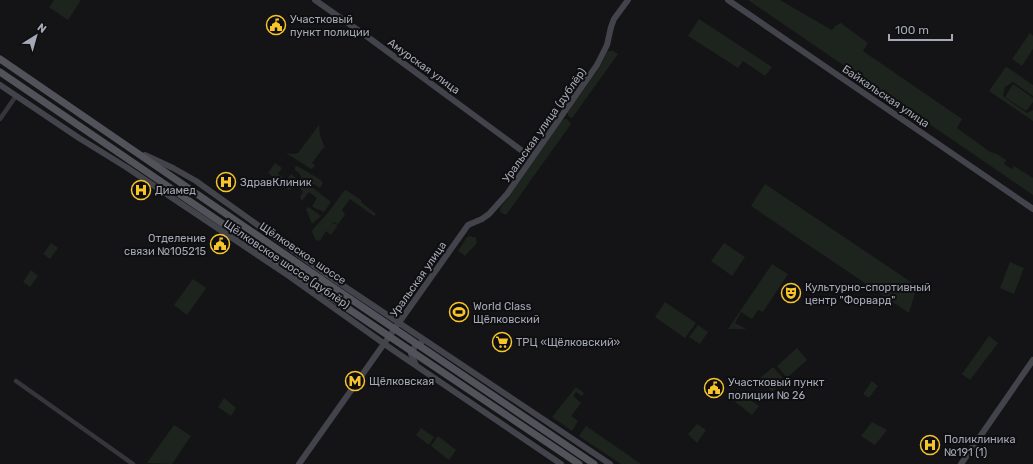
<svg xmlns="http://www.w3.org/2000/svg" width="1033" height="464" font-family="Rubik,sans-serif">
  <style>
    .green { fill: #1c241d }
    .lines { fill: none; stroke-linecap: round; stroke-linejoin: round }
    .street { stroke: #35353b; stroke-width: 4.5 }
    .secondary { stroke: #43444b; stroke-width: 6 }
    .primary { stroke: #51525a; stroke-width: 7 }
    .primary-bridge { stroke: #51525a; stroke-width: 7 }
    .labels { text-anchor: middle; stroke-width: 4; stroke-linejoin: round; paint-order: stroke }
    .poi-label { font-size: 11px; fill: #a5a9b6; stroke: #0f0f11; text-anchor: start }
    .street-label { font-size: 11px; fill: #a5a9b6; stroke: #0f0f11 }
  </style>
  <rect width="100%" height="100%" fill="#141416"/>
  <!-- green -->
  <g class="green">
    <polygon points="54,0 81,0 68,20 49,7"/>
    <polygon points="748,0 780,0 832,30 835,26 841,23 868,43 863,51 962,119 957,128 990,152 997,154 1006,160 1004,164 1012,169 1014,166 1033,178 1033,195"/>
    <polygon points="699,19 772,67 765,76 743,61 738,68 688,36"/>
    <polygon points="1030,33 1033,36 1033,49 1022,66 1012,59"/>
    <polygon points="609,51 613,51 618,54 572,118 568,116 568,112 600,67 607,52"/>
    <polygon points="1007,67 1033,85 1033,96 1013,82 1005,87 1003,96 1027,113 1033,110 1033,121 989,91 1005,68"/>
    <polygon points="1013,84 1033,98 1033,102 1026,111 1005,97"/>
    <polygon points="565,119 567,119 571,124 506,215 500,212 500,208 508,198 562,120"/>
    <polygon points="319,125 320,135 325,149 323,148 312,163 315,166 311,169 286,153 293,154 298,153"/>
    <polygon points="275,163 282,168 278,174 283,178 280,182 268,173"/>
    <path d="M297 166 321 180 323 183 320 188 314 184 312 187 331 202 324 212C319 209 316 210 312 206L317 198 309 192 302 201 300 197 303 192 300 188C302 178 303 175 295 170V167Z"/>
    <polygon points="291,174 298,180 290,190 286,188 288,185 285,182"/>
    <polygon points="765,184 917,286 909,313 751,206"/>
    <polygon points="346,190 361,200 361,202 376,214 374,216 350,199 342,210 345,215 338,224 333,222 332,223 338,225 331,235 326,231 320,241 316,240 312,232 313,229 327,214 344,191"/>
    <polygon points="309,207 321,216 312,224 306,209"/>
    <polygon points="470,236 476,238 477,243 465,256 458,251 467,237"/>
    <polygon points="51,243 58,248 50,259 43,254"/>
    <polygon points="724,243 745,257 732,276 711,261"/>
    <polygon points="1010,262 1024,268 1014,294 1000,288"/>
    <polygon points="772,264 788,274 763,312 758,310 752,319 741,312 735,323 746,329 728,329"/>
    <polygon points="31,270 38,276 30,287 23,282"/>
    <polygon points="193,279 206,288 187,315 174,305"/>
    <polygon points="665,302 696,323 685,338 655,317"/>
    <polygon points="698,325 708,332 700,344 689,337"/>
    <polygon points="989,336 998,343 970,380 962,374"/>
    <polygon points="797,348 807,360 787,378 777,366"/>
    <polygon points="773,367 785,380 772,392 760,378"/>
    <polygon points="872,381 878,386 869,398 863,394"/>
    <polygon points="576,387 584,393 582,396 576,392 573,396 581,403 571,416 578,421 572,431 552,417"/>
    <polygon points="741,393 759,406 752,415 735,402"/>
    <polygon points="224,398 236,408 231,416 218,407"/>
    <polygon points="872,422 887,430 875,445 861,436"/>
    <polygon points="697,424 706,430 697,443 688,434"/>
    <polygon points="174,425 191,436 172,464 147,463"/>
    <polygon points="586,426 641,464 621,464 579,436"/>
    <polygon points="421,428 434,437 429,445 416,435"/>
    <polygon points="438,436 456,450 449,460 431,446"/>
  </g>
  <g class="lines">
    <!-- street -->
    <g class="street">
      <polyline points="0,119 16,96"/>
      <polyline points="16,381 133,464"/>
    </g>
    <!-- secondary -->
    <g class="secondary">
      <polyline points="315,0 365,35 521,150"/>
      <polyline points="728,0 1033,209"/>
      <polyline points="0,85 79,138 126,167 289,276 393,350 561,464"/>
      <polyline points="145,155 173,168 196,181 326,274 610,464"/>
      <polyline points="416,365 411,354 415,346 421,343"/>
      <polyline points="299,464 468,225 482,219 489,214 507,194 597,65 607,45 611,27 614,19 628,0"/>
      <polyline points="961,464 1033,360"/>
    </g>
    <!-- primary -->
    <g class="primary">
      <polyline points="0,59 321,279"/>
      <polyline points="0,72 316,287"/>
    </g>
    <!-- primary-bridge -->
    <g class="primary-bridge">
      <polyline points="321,279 594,464"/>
      <polyline points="316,287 579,464"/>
    </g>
  </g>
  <!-- icons -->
  <defs>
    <g id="civic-ring" transform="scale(1)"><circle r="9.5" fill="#0f0f11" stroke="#f7c42a" stroke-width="1.5"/><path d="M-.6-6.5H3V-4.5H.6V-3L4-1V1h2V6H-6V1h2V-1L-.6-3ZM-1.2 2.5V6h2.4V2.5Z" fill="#f7c42a"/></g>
    <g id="hospital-ring" transform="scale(1)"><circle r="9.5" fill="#0f0f11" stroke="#f7c42a" stroke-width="1.5"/><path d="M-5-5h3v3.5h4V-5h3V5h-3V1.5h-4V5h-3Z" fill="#f7c42a"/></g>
    <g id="theatre-ring" transform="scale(1)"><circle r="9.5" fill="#0f0f11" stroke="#f7c42a" stroke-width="1.5"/><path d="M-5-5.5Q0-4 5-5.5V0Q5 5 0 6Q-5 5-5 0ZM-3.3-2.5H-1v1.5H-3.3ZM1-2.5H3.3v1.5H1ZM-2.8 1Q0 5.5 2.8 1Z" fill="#f7c42a"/></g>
    <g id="stadium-ring" transform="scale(1)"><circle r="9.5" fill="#0f0f11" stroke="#f7c42a" stroke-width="1.5"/><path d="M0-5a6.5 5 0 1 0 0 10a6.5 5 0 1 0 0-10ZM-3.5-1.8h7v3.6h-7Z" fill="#f7c42a"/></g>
    <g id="supermarket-ring" transform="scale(1)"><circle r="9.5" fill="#0f0f11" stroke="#f7c42a" stroke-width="1.5"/><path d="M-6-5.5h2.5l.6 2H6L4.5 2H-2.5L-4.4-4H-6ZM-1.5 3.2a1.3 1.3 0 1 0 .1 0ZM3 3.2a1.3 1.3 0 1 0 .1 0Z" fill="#f7c42a"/></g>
    <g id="metro-ring" transform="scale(1)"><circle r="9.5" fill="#0f0f11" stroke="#f7c42a" stroke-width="1.5"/><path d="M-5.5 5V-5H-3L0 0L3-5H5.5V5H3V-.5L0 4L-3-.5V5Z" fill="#f7c42a"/></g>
  </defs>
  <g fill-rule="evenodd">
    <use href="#civic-ring" x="276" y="25"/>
    <use href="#hospital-ring" x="226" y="182"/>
    <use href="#hospital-ring" x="141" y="190"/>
    <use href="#civic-ring" x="220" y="244"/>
    <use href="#theatre-ring" x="791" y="293"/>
    <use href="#stadium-ring" x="459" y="312"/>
    <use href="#supermarket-ring" x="502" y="342"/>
    <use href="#metro-ring" x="355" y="381"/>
    <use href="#civic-ring" x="714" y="388"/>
    <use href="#hospital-ring" x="930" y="445"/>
  </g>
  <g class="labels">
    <!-- poi labels -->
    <g class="poi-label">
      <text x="290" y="23">Участковый<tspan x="290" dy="13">пункт полиции</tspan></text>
      <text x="240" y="186">ЗдравКлиник</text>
      <text x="155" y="194">Диамед</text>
      <text x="206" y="242" text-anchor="end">Отделение<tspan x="206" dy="13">связи №105215</tspan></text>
      <text x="805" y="291">Культурно-спортивный<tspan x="805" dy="13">центр "Форвард"</tspan></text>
      <text x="473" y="310">World Class<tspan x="473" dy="13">Щёлковский</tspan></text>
      <text x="516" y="346">ТРЦ «Щёлковский»</text>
      <text x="369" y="385">Щёлковская</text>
      <text x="728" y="386">Участковый пункт<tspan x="728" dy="13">полиции № 26</tspan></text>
      <text x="944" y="443">Поликлиника<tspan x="944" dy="13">№191 (1)</tspan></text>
    </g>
    <!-- street labels -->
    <g class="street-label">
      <text transform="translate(424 66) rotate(36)" y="4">Амурская улица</text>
      <text transform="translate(886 96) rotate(34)" y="4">Байкальская улица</text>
      <text transform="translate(544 125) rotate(-55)" y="4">Уральская улица (дублёр)</text>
      <text transform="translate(303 253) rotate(34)" y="4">Щёлковское шоссе</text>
      <text transform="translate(287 264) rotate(34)" y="4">Щёлковское шоссе (дублёр)</text>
      <text transform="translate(418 279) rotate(-55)" y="4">Уральская улица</text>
    </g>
  </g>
  <!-- north arrow -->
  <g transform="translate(36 36) rotate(37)" stroke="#0f0f11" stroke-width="3" paint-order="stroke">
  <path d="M0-3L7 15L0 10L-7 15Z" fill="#a5a9b6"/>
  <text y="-6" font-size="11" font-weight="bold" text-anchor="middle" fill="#a5a9b6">N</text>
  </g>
  <!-- scale -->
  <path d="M889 34v6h63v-6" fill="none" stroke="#a5a9b6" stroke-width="2"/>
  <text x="895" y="34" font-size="12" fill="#a5a9b6" stroke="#0f0f11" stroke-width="3" paint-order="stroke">100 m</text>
</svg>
